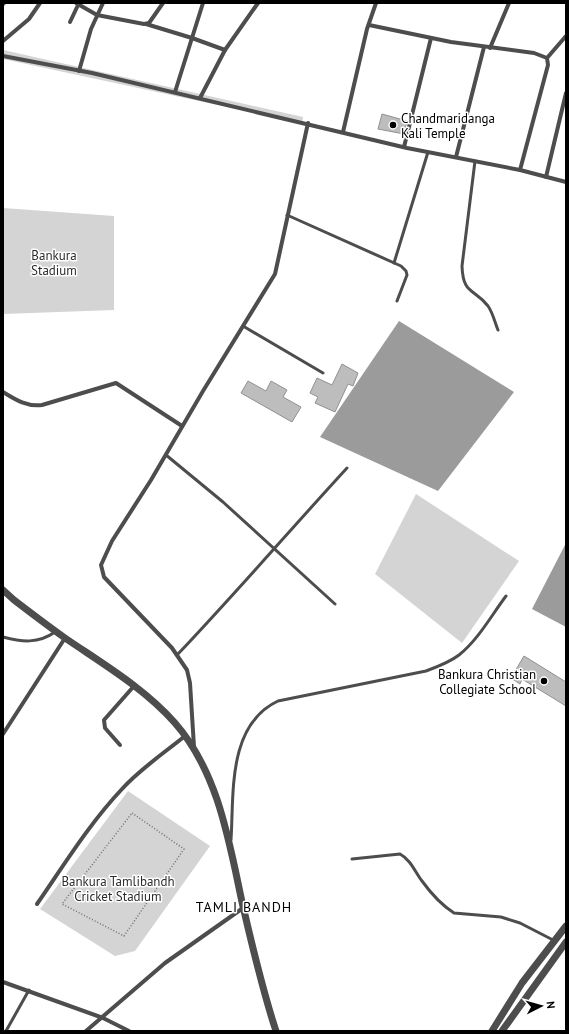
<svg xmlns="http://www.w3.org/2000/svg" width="569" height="1034" font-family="'PT Sans',sans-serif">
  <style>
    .green { fill: #d4d4d4 }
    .water { fill: #9b9b9b }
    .building { fill: #bdbdbd; stroke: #919191 }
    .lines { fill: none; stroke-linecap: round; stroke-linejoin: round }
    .path { stroke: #6f6f6f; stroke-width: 1.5; stroke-dasharray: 1 2; stroke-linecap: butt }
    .service { stroke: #4d4d4d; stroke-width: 3 }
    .minor { stroke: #4d4d4d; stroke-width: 4 }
    .tertiary { stroke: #4d4d4d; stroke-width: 7 }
    .poi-dot { fill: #000; stroke: #fff; stroke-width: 1.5 }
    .labels { text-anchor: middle; stroke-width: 3; stroke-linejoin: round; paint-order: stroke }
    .poi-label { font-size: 13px; fill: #000; stroke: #fff; text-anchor: start }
    .park-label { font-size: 13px; fill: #2b2b2b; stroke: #fff }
    .neighbourhood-label { font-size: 14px; letter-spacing: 1px; fill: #000; stroke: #fff }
  </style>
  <rect width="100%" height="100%" fill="#fff"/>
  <!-- green -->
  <g class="green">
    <polygon points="3,50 303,117 302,123 3,59"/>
    <polygon points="3,208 114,216 114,310 3,314"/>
    <polygon points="416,494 519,561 462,643 375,574"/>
    <polygon points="128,791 210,846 135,951 115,956 40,909"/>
  </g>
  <!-- water -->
  <g class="water">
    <polygon points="399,321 514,392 438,491 320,437"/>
    <polygon points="566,543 566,627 532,609"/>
  </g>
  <!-- building -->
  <g class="building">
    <polygon points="382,114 407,121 404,134 378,129"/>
    <polygon points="342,364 358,373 353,386 348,384 335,412 315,403 318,397 310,393 317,378 332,385"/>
    <polygon points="248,381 266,391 271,381 287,390 283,397 301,407 292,422 241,393"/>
    <polygon points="524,656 566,682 566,706 522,679 520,684 511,678"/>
  </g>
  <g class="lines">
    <!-- path -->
    <polygon class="path" points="132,813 184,849 124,936 62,904"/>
    <!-- service -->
    <g class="service">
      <path d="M475 161 462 266C463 295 474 288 488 306 493 313 495 323 498 330"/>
      <polyline points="287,215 401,266 406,271 407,275 397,301"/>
      <polyline points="394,263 428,152"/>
      <polyline points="243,326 323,373"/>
      <polyline points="166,455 223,502 335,604"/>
      <path d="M3 637C22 642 38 644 55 632"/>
      <path d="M177 655C235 594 290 530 347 468"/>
      <path d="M231 840C234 794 227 725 278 701L426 671C437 667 450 662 459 655 478 640 491 616 506 596"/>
      <path d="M352 859 400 854C411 860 415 872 422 881 430 892 443 906 454 913L501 917 520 923 555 941"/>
      <polyline points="6,1031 29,990"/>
    </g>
    <!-- minor -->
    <g class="minor">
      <polyline points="76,3 97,15 144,24 149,23 163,3"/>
      <polyline points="3,4 4,3"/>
      <polyline points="70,22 79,3"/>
      <polyline points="146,24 192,38 225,50"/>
      <polyline points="369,25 451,42 534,53 547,58 548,65 520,170"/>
      <polyline points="3,41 29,19 40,3"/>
      <polyline points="490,48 509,3"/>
      <polyline points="3,56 92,73 407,148 520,170 566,182"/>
      <polyline points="547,58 566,36"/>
      <polyline points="79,71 91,29 103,3"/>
      <polyline points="175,92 203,3"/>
      <polyline points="200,98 225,50 258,3"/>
      <polyline points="343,132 367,29 376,3"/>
      <polyline points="404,147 431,38"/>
      <polyline points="456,157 484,47"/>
      <polyline points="546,177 566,93"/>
      <path d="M3 392C16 400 27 407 42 405L116 383 182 426"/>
      <polyline points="3,734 65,638"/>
      <polyline points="120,745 105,728 104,720 134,686"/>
      <polyline points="194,747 190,683 187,670 172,648 104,577 101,565 112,541 151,480 203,391 275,274 308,123"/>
      <path d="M37 904C64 865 89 824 122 789 140 769 164 753 185 736"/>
      <polyline points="3,982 103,1018 129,1031"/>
      <polyline points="86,1031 165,963 243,908"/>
    </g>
    <!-- tertiary -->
    <g class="tertiary">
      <path d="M3 590 14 600C31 613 48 626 65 638 103 664 144 688 175 723 218 772 229 841 242 902 252 945 262 989 276 1031"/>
      <polyline points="492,1031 522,983 566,926"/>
      <polyline points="502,1031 566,942"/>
    </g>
  </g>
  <!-- markers -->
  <g class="poi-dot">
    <circle cx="393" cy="125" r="4"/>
    <circle cx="544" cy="681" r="4"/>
  </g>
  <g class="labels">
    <!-- poi labels -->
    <g class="poi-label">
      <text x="401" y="123">Chandmaridanga<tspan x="401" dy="15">Kali Temple</tspan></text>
      <text x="536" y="679" text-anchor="end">Bankura Christian<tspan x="536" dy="15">Collegiate School</tspan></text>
    </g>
    <!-- park labels -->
    <g class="park-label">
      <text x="54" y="260">Bankura<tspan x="54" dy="15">Stadium</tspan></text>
      <text x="118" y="886">Bankura Tamlibandh<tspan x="118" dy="15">Cricket Stadium</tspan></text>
    </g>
    <!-- neighbourhood labels -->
    <g class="neighbourhood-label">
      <text x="244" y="912">TAMLI BANDH</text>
    </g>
  </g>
  <!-- border -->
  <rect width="569" height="1034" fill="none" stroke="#000000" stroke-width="8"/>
  <!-- north arrow -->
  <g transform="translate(541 1006) rotate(84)" stroke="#ffffff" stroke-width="3" paint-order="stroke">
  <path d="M0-3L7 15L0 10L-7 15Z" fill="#000000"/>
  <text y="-6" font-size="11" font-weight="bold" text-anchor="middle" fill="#000000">N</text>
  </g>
</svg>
